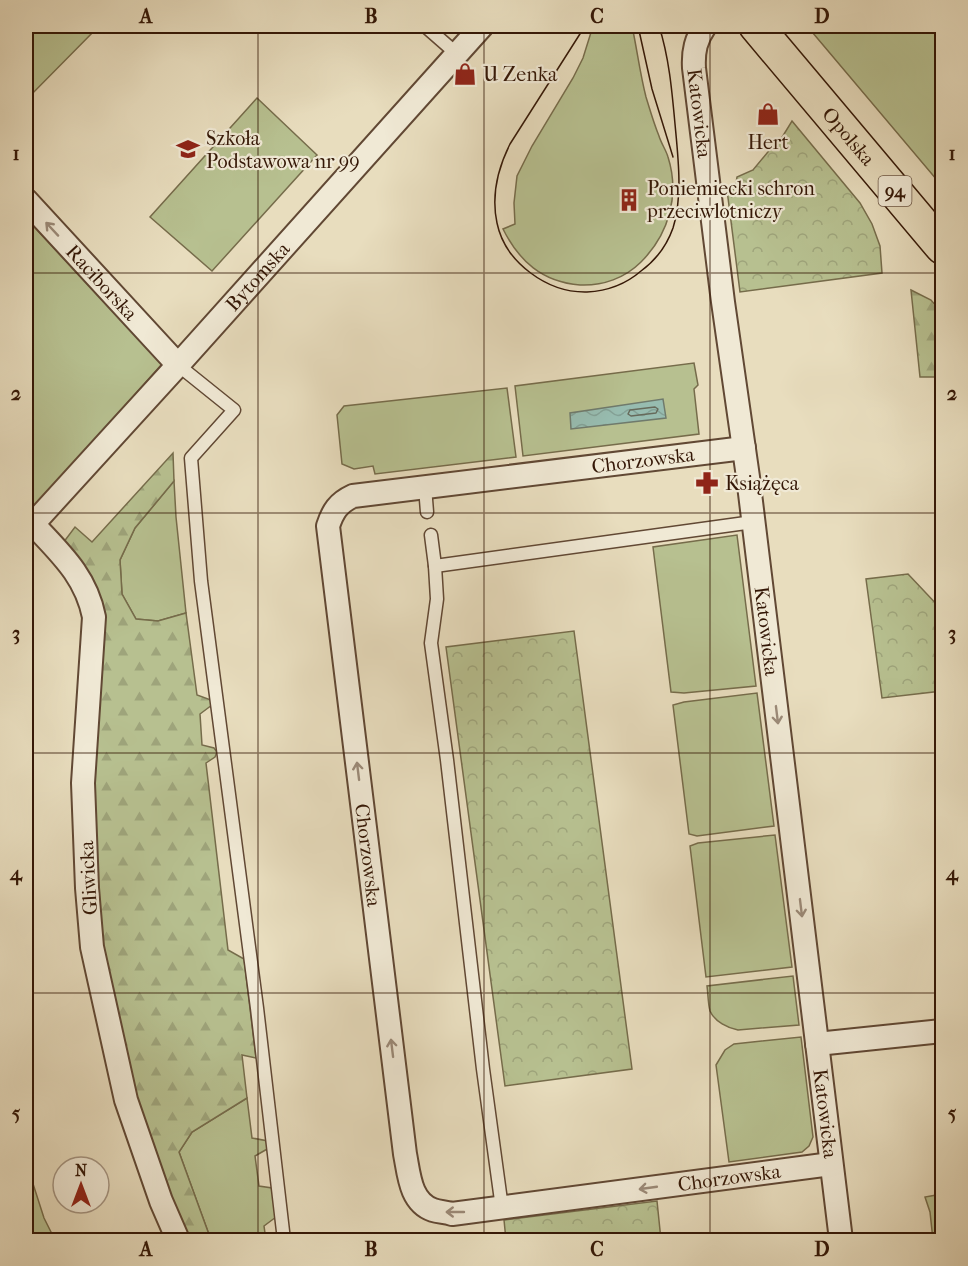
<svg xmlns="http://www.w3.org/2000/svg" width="968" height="1266" font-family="'IM FELL French Canon',serif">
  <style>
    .green { fill: #b7c090; stroke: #766c4b; stroke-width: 1.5 }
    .forest { fill: url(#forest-firs); stroke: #766c4b; stroke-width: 1.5 }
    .park { fill: url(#park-crowns); stroke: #766c4b; stroke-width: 1.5 }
    .water { fill: url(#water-waves); stroke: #6f7a6c; stroke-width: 1.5 }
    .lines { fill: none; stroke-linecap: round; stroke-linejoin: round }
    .shore { stroke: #666a5b; stroke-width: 1.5 }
    .lane-casing { stroke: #614834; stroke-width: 15 }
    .street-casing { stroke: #614834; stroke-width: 26 }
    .primary-casing { stroke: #341706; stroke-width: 36 }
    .lane { stroke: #f0e9d5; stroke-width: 12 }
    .street { stroke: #f0e9d5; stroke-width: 22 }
    .primary { stroke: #e8ddbe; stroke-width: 33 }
    .tram { stroke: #341706; stroke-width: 1.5 }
    .oneway { stroke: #9b8a78 }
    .grid { fill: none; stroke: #341706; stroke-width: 1.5; stroke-opacity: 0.55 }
    .labels { text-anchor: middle; stroke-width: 4.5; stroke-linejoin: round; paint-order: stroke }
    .shield { fill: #f0e9d5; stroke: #6c5644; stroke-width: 1.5 }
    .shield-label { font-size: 18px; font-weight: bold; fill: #341706 }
    .poi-label { font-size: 20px; fill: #341706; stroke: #f0e9d5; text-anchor: start }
    .street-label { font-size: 20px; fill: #341706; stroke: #f0e9d5 }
    .neatline { fill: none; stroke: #341706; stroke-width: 2 }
    .grid-label { font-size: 20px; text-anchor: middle; font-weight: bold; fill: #341706 }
  </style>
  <defs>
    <pattern id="forest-firs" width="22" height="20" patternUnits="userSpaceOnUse" patternTransform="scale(1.5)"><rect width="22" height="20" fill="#b7c090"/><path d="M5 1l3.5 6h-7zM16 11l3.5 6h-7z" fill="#9ea47b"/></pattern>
    <pattern id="park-crowns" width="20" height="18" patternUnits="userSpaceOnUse" patternTransform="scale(1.5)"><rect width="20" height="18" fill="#b7c090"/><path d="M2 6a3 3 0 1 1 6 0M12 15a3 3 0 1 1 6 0" fill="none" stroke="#9ea47b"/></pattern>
    <pattern id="water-waves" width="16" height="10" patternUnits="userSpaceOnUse" patternTransform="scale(1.5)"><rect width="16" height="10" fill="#97bcb0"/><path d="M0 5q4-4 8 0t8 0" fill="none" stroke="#83a196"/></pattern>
  </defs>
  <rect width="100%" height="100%" fill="#e8ddbe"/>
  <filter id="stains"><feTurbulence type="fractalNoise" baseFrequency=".00333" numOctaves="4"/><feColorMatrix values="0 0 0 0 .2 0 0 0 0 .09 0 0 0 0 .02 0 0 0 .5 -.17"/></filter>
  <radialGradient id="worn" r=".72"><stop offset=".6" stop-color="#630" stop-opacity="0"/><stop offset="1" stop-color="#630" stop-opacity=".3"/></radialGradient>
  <!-- green -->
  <g class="green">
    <polygon points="26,26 99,26 26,100"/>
    <path d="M593 26H632C637 49 640 74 646 97 650 110 654 124 659 136 661 143 666 150 668 157 680 195 669 234 641 262 625 278 603 286 580 285 542 282 519 261 503 229L515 224 514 203 517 176 532 146 573 78 583 58Z"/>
    <polygon points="807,26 942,26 942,186"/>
    <polygon points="257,98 317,155 212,271 150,217"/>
    <polygon points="26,218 162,364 26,517"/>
    <polygon points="694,363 698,385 694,389 699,434 523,456 515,386"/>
    <polygon points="507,388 516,457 375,474 373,466 354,469 342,464 337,415 344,406"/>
    <polygon points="174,481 176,517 186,613 158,621 136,619 122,594 120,560 135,528"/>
    <polygon points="737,535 756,686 684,693 671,692 653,547"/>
    <polygon points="757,693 774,826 697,836 689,834 673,705 684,702"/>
    <polygon points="775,835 792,967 706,977 690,846 698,843"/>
    <path d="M793 976 799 1025 738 1030C728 1028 715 1022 710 1011 708 1004 708 993 707 986Z"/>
    <polygon points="801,1037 813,1137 809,1146 802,1152 729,1162 716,1065 725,1050 734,1044"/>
    <polygon points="247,1098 252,1138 268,1141 269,1148 255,1156 259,1186 272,1188 276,1217 264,1226 266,1240 211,1240 179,1152 192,1132"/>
    <polygon points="26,1162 44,1218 55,1240 26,1240"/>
    <polygon points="942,1194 942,1240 933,1240 930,1212 925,1197"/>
  </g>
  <!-- forest -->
  <g class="forest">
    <polygon points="911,290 931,300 942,313 942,377 920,377"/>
    <polygon points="173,453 174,481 135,528 120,560 122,594 136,619 158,621 186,613 197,695 211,700 212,705 200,714 202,745 214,748 217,752 215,757 206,763 228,950 244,959 256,1058 242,1055 247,1098 192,1132 179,1152 211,1240 188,1240 173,1206 127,1071 104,955 92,848 99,596 93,580 63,543 75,527 92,542"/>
  </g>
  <!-- park -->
  <g class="park">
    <polygon points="792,121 860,203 872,224 880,246 882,273 740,292 727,190 735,189 737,177 753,170 772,147 781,139"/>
    <polygon points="908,574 942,610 942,691 882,698 866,579"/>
    <polygon points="574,631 632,1069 505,1086 446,647"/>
    <polygon points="657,1201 661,1240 506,1240 504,1220"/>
  </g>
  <!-- water -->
  <polygon class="water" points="663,399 666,418 571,429 570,413"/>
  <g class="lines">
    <!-- shore -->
    <polygon class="shore" points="655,407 658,409 656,413 631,416 628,414 630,410"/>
    <!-- lane casing -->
    <g class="lane-casing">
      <g id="lane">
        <polyline points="425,26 457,54"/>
        <polyline points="178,365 234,410 191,458 201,581 257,1008 284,1240"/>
        <polyline points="425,487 427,512"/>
        <polyline points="431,535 435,566 437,599 431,643 447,760 483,1069 502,1208"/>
        <polyline points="435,566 753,522"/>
      </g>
    </g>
    <!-- street casing -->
    <g class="street-casing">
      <g id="street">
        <path id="s1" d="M705 26C696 39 693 51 694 68L723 302 748 477 841 1240"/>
        <path id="s2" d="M26 200 178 365"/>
        <path id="s3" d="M744 448 353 496C338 503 333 511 328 526L405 1154C409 1174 410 1202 433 1210 439 1212 446 1212 452 1214L831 1164"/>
        <polyline points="817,1044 942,1031"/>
        <path id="s4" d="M178 1240 161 1201 126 1100 92 947 87 888 83 783 94 617C86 576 60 553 33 524L178 365 482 26"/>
      </g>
    </g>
    <!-- primary casing -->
    <g class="primary-casing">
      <g id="primary">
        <path id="s5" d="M756 26 942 247"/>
      </g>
    </g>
    <!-- lane -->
    <use href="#lane" class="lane"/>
    <!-- street -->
    <use href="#street" class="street"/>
    <!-- primary -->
    <use href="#primary" class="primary"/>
    <!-- tram -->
    <g class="tram">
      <path d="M585 26 510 144C498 168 491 195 497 223 505 262 547 293 587 292 607 291 626 284 641 271 656 260 667 245 673 228 683 197 678 156 675 124 672 91 669 57 659 26"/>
      <polyline points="638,26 652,89 673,157"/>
    </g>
  </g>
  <!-- one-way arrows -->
  <defs><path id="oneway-shaft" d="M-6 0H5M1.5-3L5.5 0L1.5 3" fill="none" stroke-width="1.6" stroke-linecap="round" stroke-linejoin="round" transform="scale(1.5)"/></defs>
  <g class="oneway">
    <use href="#oneway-shaft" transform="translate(52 229) rotate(-133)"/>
    <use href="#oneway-shaft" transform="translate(777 715) rotate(83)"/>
    <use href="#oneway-shaft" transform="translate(358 771) rotate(-97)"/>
    <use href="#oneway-shaft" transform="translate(801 908) rotate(83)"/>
    <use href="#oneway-shaft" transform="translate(392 1048) rotate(-97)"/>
    <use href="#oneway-shaft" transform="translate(648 1188) rotate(172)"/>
    <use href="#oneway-shaft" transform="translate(455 1212) rotate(-180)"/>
  </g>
  <!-- grid -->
  <path class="grid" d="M258 26V1240M484 26V1240M710 26V1240M26 273H942M26 513H942M26 753H942M26 993H942"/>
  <!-- icons -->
  <defs>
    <g id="shop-bare" transform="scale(1.8)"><path d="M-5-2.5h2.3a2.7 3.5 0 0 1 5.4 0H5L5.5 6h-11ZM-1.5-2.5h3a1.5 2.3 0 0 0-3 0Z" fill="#8f2418" stroke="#f0e9d5" stroke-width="2.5" paint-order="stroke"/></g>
    <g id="school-bare" transform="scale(1.8)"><path d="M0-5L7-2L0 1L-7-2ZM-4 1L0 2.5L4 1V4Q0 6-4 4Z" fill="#8f2418" stroke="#f0e9d5" stroke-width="2.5" paint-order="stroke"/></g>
    <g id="building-bare" transform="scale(1.8)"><path d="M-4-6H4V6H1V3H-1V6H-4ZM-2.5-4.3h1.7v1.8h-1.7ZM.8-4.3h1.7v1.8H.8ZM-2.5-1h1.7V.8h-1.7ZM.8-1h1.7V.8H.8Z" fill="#8f2418" stroke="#f0e9d5" stroke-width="2.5" paint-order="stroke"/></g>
    <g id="pharmacy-bare" transform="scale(1.8)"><path d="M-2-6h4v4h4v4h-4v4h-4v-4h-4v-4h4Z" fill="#8f2418" stroke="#f0e9d5" stroke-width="2.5" paint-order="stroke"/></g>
  </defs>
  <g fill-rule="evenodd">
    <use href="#shop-bare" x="465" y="74"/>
    <use href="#shop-bare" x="768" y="114"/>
    <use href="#school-bare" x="188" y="149"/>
    <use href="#building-bare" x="629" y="200"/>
    <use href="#pharmacy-bare" x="707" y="483"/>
  </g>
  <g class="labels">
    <!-- shield labels -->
    <rect class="shield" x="878.5" y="176" width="33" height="30" rx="4.5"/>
    <g class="shield-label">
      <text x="895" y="197">94</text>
    </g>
    <!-- poi labels -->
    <g class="poi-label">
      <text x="483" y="81">U Zenka</text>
      <text x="206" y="145">Szkoła<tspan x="206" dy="23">Podstawowa nr 99</tspan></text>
      <text x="768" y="149" text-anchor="middle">Hert</text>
      <text x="647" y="195">Poniemiecki schron<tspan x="647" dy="23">przeciwlotniczy</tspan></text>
      <text x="725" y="490">Książęca</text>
    </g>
    <!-- street labels -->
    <g class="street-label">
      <text dy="7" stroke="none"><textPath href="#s1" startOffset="90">Katowicka</textPath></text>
      <text dy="7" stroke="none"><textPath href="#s5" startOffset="144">Opolska</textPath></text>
      <text dy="7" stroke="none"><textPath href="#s4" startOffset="1084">Bytomska</textPath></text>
      <text dy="7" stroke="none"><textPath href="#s2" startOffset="112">Raciborska</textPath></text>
      <text transform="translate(643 460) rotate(-7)" y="7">Chorzowska</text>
      <text dy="7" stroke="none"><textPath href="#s1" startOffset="612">Katowicka</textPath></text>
      <text dy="7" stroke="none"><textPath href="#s3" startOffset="766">Chorzowska</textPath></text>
      <text transform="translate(88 878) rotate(-93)" y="7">Gliwicka</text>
      <text dy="7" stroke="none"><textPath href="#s1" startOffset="1098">Katowicka</textPath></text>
      <text dy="7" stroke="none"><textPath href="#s3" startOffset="1432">Chorzowska</textPath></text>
    </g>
  </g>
  <!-- margin -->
  <rect width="968" height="1266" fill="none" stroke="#e8ddbe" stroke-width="66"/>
  <!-- north arrow -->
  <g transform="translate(81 1185)"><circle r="28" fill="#f0e9d5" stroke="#a59582" stroke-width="1.5"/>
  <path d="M0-4.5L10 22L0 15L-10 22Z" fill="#8f2418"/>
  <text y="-9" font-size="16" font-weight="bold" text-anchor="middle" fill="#341706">N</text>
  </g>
  <rect x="33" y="33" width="902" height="1200" class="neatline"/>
  <g class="grid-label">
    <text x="146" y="23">A</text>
    <text x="371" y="23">B</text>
    <text x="597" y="23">C</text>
    <text x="822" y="23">D</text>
    <text x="16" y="160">1</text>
    <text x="952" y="160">1</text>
    <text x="16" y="400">2</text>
    <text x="952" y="400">2</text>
    <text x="16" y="640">3</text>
    <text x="952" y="640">3</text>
    <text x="16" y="880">4</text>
    <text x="952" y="880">4</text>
    <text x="16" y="1120">5</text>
    <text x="952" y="1120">5</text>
    <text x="146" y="1256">A</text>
    <text x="371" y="1256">B</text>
    <text x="597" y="1256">C</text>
    <text x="822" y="1256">D</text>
  </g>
  <rect width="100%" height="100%" filter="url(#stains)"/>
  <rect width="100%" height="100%" fill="url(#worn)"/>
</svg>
